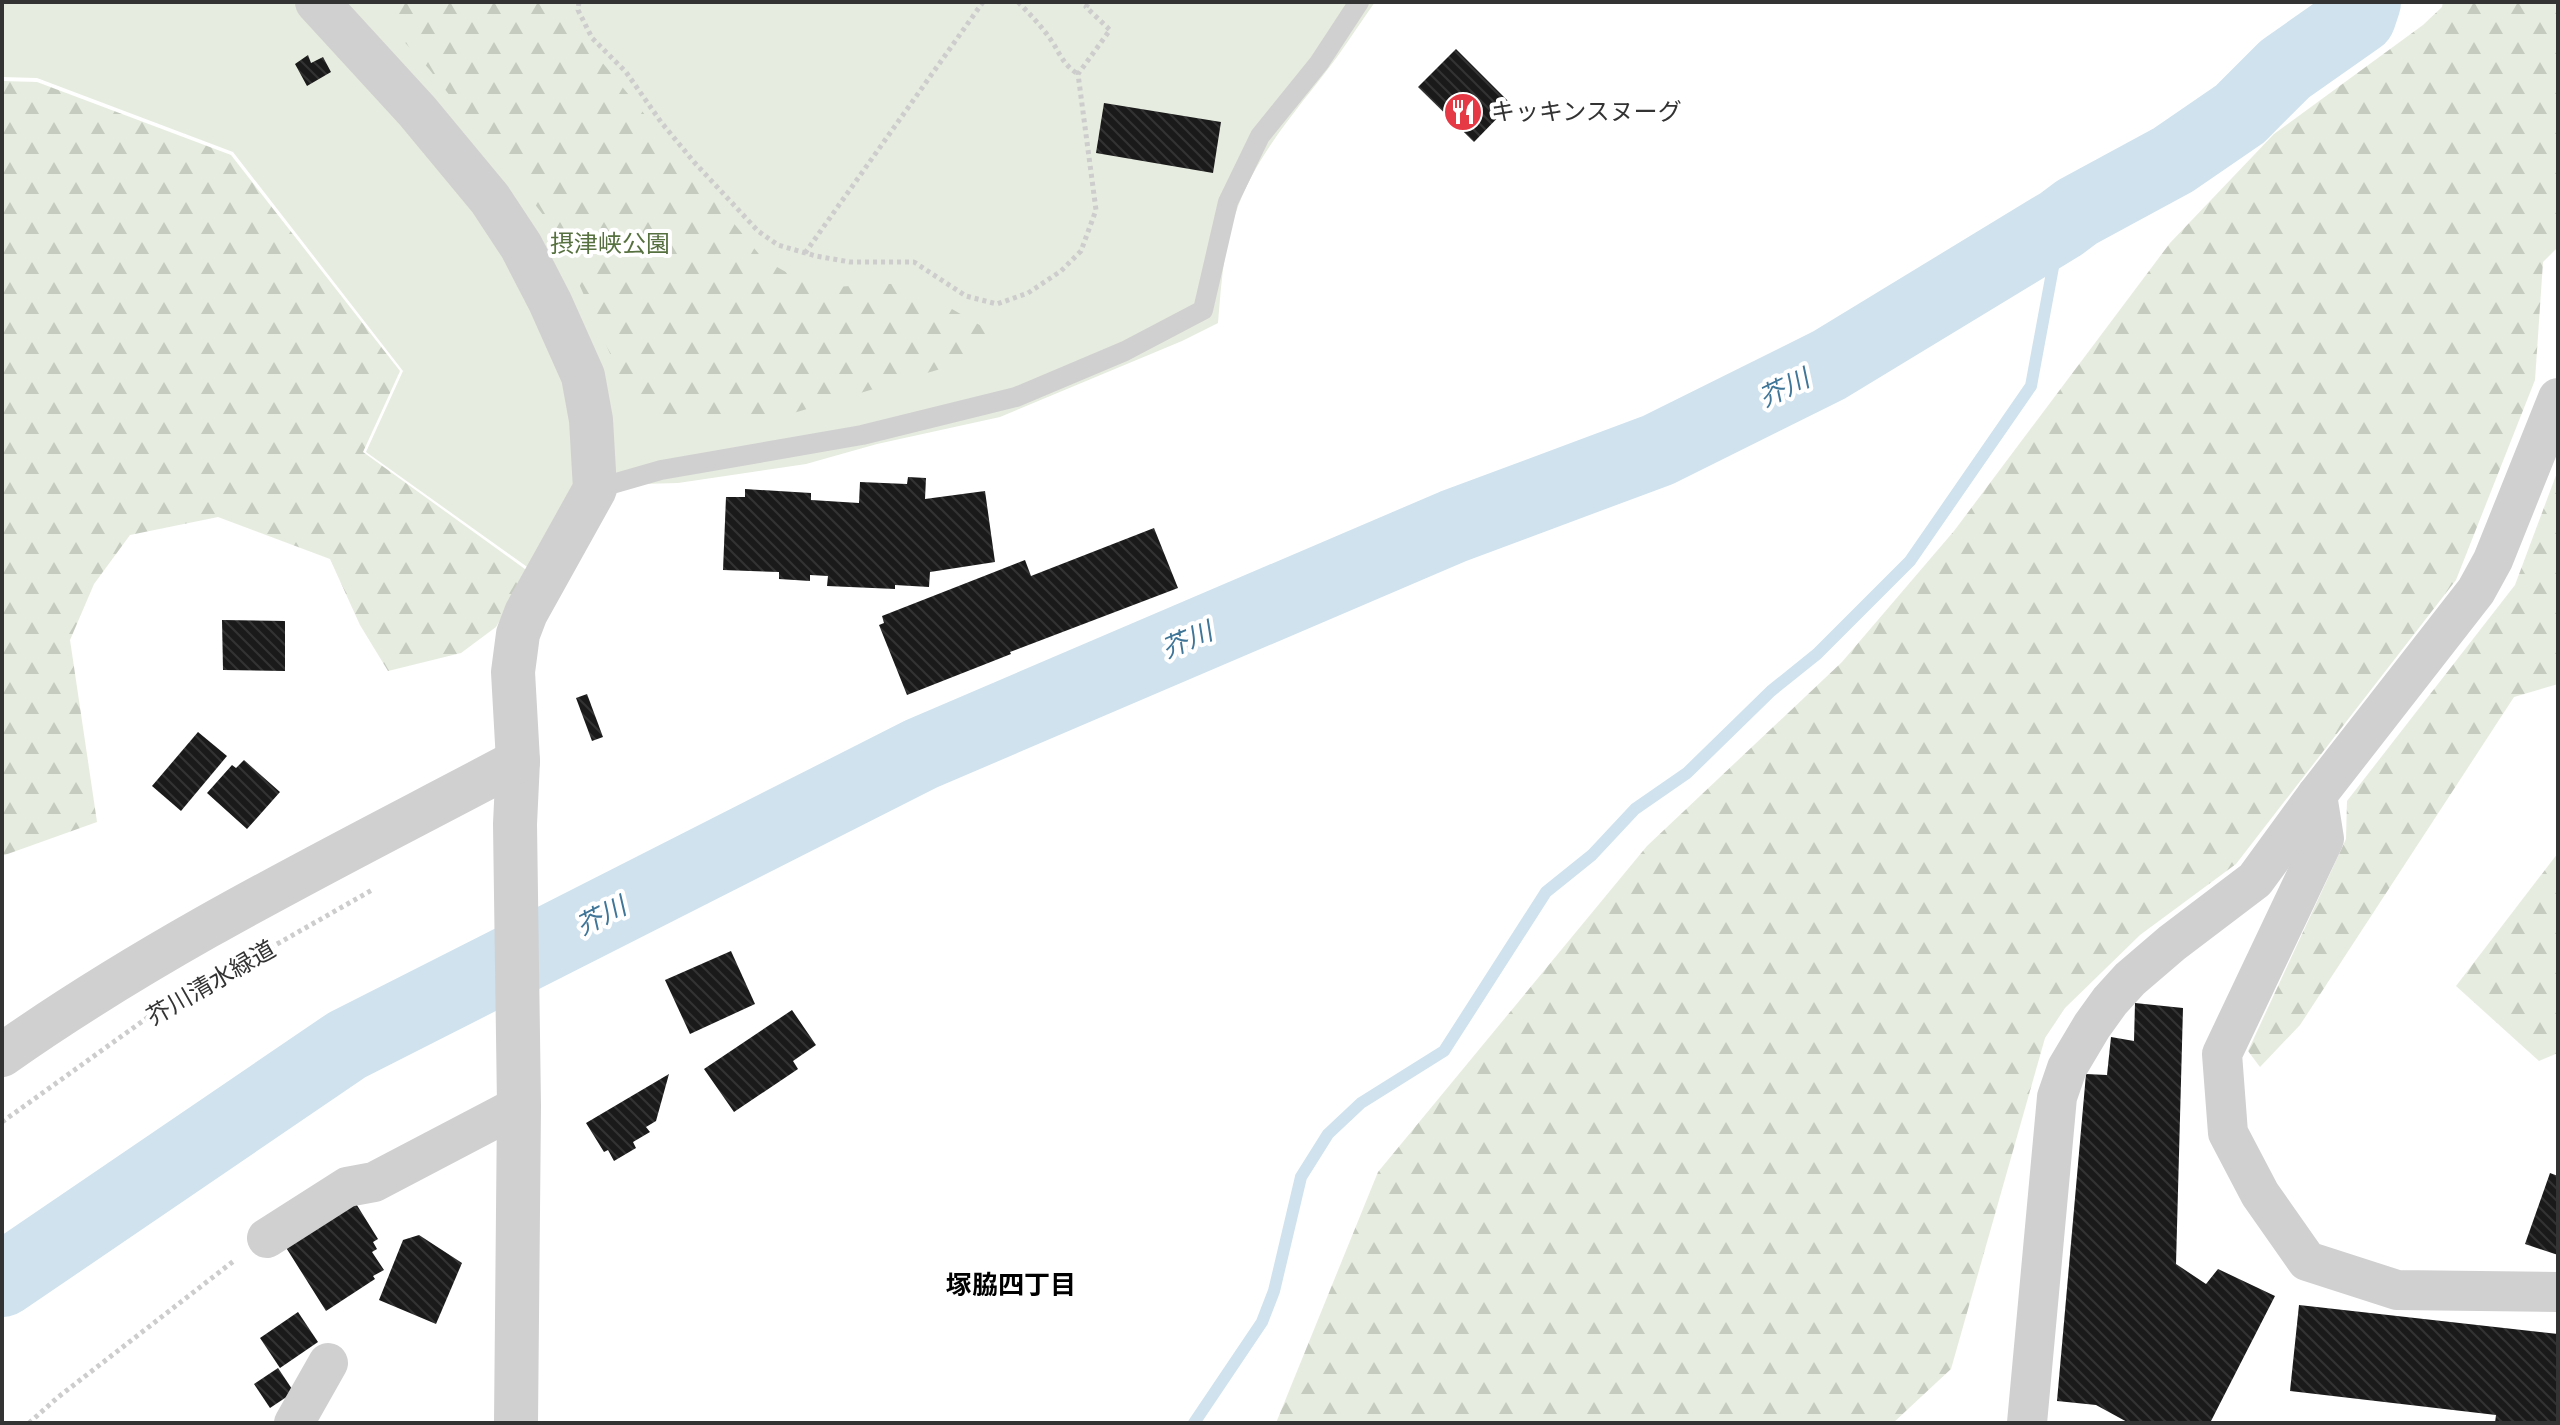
<svg xmlns="http://www.w3.org/2000/svg" width="2560" height="1425" font-family="Commissioner,'Noto Sans JP',sans-serif">
  <style>
    .green { fill: #e6ecdf }
    .forest { fill: url(#forest-firs) }
    .lines { fill: none; stroke-linecap: round; stroke-linejoin: round }
    .stream { stroke: #cfe2ee; stroke-width: 12 }
    .river { stroke: #cfe2ee; stroke-width: 74 }
    .building { fill: url(#building-back-hatch) }
    .path { stroke: #cdcdcd; stroke-width: 5; stroke-dasharray: 4 4; stroke-linecap: butt }
    .service { stroke: #d0d0d0; stroke-width: 20 }
    .minor { stroke: #d0d0d0; stroke-width: 40 }
    .tertiary { stroke: #d0d0d0; stroke-width: 44 }
    .labels { text-anchor: middle; stroke-width: 8; stroke-linejoin: round; paint-order: stroke }
    .poi-label { font-size: 24px; fill: #333; stroke: #fff; text-anchor: start }
    .park-label { font-size: 24px; fill: #56703f; stroke: #fff }
    .street-label { font-size: 24px; fill: #333; stroke: #fff }
    .water-label { font-size: 26px; font-style: italic; fill: #3f7597; stroke: #fff }
    .neighbourhood-label { font-size: 26px; font-weight: bold; fill: #000; stroke: #fff }
  </style>
  <defs>
    <pattern id="forest-firs" width="22" height="20" patternUnits="userSpaceOnUse" patternTransform="scale(2)"><rect width="22" height="20" fill="#e6ecdf"/><path d="M5 1l3.5 6h-7zM16 11l3.5 6h-7z" fill="#c6cbc0"/></pattern>
    <pattern id="building-back-hatch" width="6" height="6" patternUnits="userSpaceOnUse" patternTransform="scale(2)"><rect width="6" height="6" fill="#1a1a1a"/><path d="M-1 5l2 2M0 0l6 6M5-1l2 2" fill="none" stroke="#333"/></pattern>
  </defs>
  <rect width="100%" height="100%" fill="#fff"/>
  <!-- green -->
  <path class="green" d="M2 2H1375C1362 20 1350 39 1337 57 1300 107 1255 154 1235 215 1223 250 1221 287 1218 323L1182 341 1000 417 877 444 806 464 678 483 641 484 573 505 530 569 366 452 403 371 233 152 37 78 2 77Z"/>
  <!-- forest -->
  <g class="forest">
    <polygon points="368,2 560,2 561,12 763,259 814,288 907,283 990,331 967,361 747,427 719,414 640,421 555,230 429,69"/>
    <polygon points="2443,2 2558,2 2558,247 2543,262 2535,380 2456,580 2236,864 2140,935 2065,1008 2045,1038 1951,1369 1893,1423 1276,1423 1378,1172 1647,846 1842,662 1954,531 2170,243 2274,134 2423,25 2442,7"/>
    <polygon points="2,81 37,82 231,155 400,371 363,452 529,572 496,627 461,653 388,671 360,625 330,559 218,517 130,535 94,584 70,640 97,822 2,856"/>
    <polygon points="2558,470 2558,684 2514,697 2300,1025 2260,1067 2248,1051 2346,839 2347,801 2515,585"/>
    <polygon points="2558,853 2558,1053 2539,1061 2456,986"/>
  </g>
  <g class="lines">
    <!-- stream -->
    <polyline class="stream" points="1194,1423 1262,1322 1274,1291 1301,1177 1328,1134 1361,1103 1444,1051 1546,892 1592,855 1635,809 1687,773 1771,691 1817,654 1910,561 2031,386 2061,224"/>
    <!-- river -->
    <polyline class="river" points="2,1280 347,1045 921,754 1454,526 1658,450 1829,365 2061,224 2077,212 2173,160 2240,114 2285,69 2359,17 2364,2"/>
  </g>
  <!-- building -->
  <g class="building">
    <polygon points="1456,49 1511,104 1474,142 1418,87"/>
    <polygon points="308,55 311,63 323,57 331,72 307,86 295,64"/>
    <polygon points="1104,103 1221,122 1213,173 1096,153"/>
    <polygon points="908,477 926,478 925,499 985,491 995,562 930,572 929,587 895,585 895,589 827,586 828,576 810,575 810,581 779,579 779,572 723,570 726,497 745,497 745,489 811,493 811,500 859,503 860,482 907,484"/>
    <polygon points="1154,528 1178,588 1010,652 1011,654 907,695 879,625 884,623 882,616 1025,560 1031,576"/>
    <polygon points="222,620 285,621 285,671 223,670"/>
    <polygon points="587,694 603,737 592,741 576,698"/>
    <polygon points="198,732 227,756 181,811 152,786"/>
    <polygon points="244,760 280,792 247,829 207,793 232,765 236,768"/>
    <polygon points="731,951 755,1004 690,1034 665,980"/>
    <polygon points="2135,1003 2183,1008 2176,1264 2206,1284 2218,1269 2275,1296 2210,1423 2129,1423 2096,1405 2057,1401 2086,1074 2107,1075 2111,1037 2134,1041"/>
    <polygon points="792,1010 816,1045 793,1061 798,1069 734,1112 704,1069"/>
    <polygon points="669,1074 656,1121 646,1127 650,1132 633,1142 636,1148 614,1161 608,1150 604,1152 586,1123"/>
    <polygon points="2550,1173 2558,1176 2558,1255 2525,1244"/>
    <polygon points="355,1202 378,1239 373,1242 377,1249 372,1252 384,1270 373,1276 375,1279 326,1311 285,1246"/>
    <polygon points="419,1235 462,1263 436,1324 379,1300 403,1240"/>
    <polygon points="2299,1305 2558,1334 2558,1423 2495,1423 2496,1415 2290,1391"/>
    <polygon points="298,1312 318,1342 280,1368 260,1338"/>
    <polygon points="278,1368 294,1392 270,1408 254,1384"/>
  </g>
  <g class="lines">
    <!-- path -->
    <g class="path">
      <polyline points="579,2 578,10 592,38 626,72 661,122 694,162 758,231 778,245 816,256 850,262 914,262 966,296 997,304 1028,293 1061,271 1081,251 1096,210 1078,74 1110,30 1086,7 1089,2"/>
      <path d="M1018 2C1031 15 1043 28 1053 43 1061 56 1064 65 1078 74"/>
      <polyline points="805,253 983,2"/>
      <polyline points="2,1122 147,1018 372,890"/>
      <polyline points="29,1423 57,1398 235,1260"/>
    </g>
    <!-- service -->
    <polyline class="service" points="595,489 661,470 862,435 1016,397 1125,351 1203,310 1228,202 1260,136 1319,63 1359,2"/>
    <!-- minor -->
    <g class="minor">
      <polyline points="2317,795 2324,839 2222,1054 2228,1133 2260,1194 2307,1261 2397,1290 2558,1292"/>
      <polyline points="267,1238 347,1187 374,1182 519,1106"/>
      <polyline points="294,1423 328,1363"/>
      <polyline points="2027,1423 2057,1097 2067,1068 2092,1026 2110,1001 2130,979 2172,943 2255,880 2317,795 2476,591 2493,560 2558,398"/>
    </g>
    <!-- tertiary -->
    <g class="tertiary">
      <polyline points="317,2 417,111 490,199 521,246 550,302 583,376 591,420 595,489 526,613 518,634 513,672 518,761 515,824 519,1106 516,1423"/>
      <path d="M2 1055C165 940 343 854 518 761"/>
    </g>
  </g>
  <!-- icons -->
  <defs>
    <g id="restaurant-disc" transform="scale(2)"><circle r="9.5" fill="#e63946" stroke="#fff"/><path d="M-5-6h1v4h1v-4h1v4h1v-4h1v5L-1.5 .5V6h-2V.5L-5-1ZM5-6V6H3V1.5H1.5Q1.5-4 5-6Z" fill="#fff"/></g>
  </defs>
  <g fill-rule="evenodd">
    <use href="#restaurant-disc" x="1463" y="112"/>
  </g>
  <g class="labels">
    <!-- poi labels -->
    <g class="poi-label">
      <text x="1491" y="120">キッキンスヌーグ</text>
    </g>
    <!-- park labels -->
    <g class="park-label">
      <text x="610" y="252">摂津峡公園</text>
    </g>
    <!-- street labels -->
    <g class="street-label">
      <text transform="translate(211 983) rotate(-30)" y="8">芥川清水緑道</text>
    </g>
    <!-- water labels -->
    <g class="water-label">
      <text transform="translate(1784 388) rotate(-26)" y="9">芥川</text>
      <text transform="translate(1187 640) rotate(-23)" y="9">芥川</text>
      <text transform="translate(601 916) rotate(-27)" y="9">芥川</text>
    </g>
    <!-- neighbourhood labels -->
    <g class="neighbourhood-label">
      <text x="1011" y="1294">塚脇四丁目</text>
    </g>
  </g>
  <!-- border -->
  <rect width="2560" height="1425" fill="none" stroke="#333333" stroke-width="8"/>
</svg>
